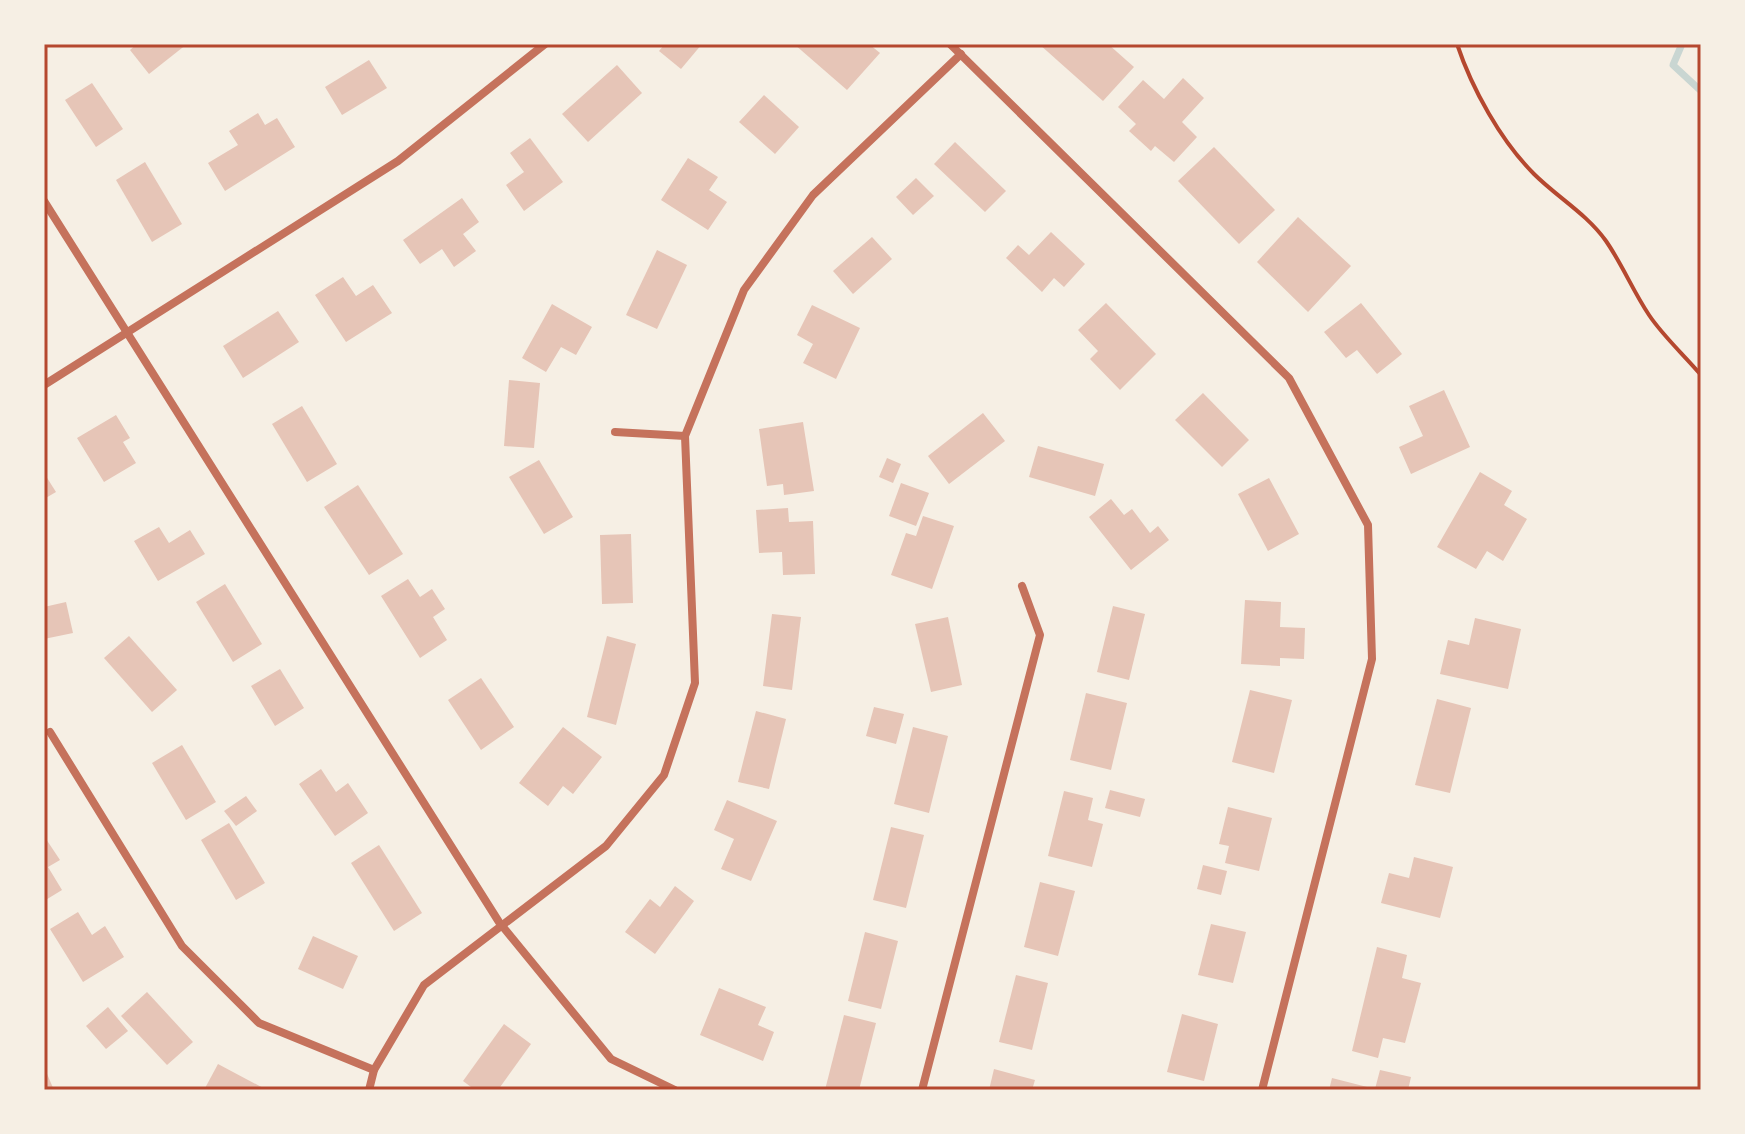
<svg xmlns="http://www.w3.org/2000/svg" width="1745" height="1134" font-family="'Asap Condensed',sans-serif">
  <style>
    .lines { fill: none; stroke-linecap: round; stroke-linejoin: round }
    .stream { stroke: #c9d6d2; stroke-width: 7 }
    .building { fill: #e6c5b7 }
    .path { stroke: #b5482f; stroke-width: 4 }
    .minor { stroke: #c5725c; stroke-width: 8 }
    .neatline { fill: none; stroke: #b5482f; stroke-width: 3 }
  </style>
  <rect width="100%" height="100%" fill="#f6efe4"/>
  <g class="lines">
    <!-- stream -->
    <polyline class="stream" points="1682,44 1673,65 1701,91"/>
  </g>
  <!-- building -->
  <g class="building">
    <polygon points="137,44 187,44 149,74 130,50"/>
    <polygon points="665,44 702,44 681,69 659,51"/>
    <polygon points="794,44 869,44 880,53 847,90"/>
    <polygon points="1039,44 1108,44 1134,67 1103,101"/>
    <polygon points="369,60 387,88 342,115 325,87"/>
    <polygon points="617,65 642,93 588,142 562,114"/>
    <polygon points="1183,78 1204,98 1182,122 1197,137 1174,162 1155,146 1151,151 1129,131 1136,124 1118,107 1143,80 1164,99"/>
    <polygon points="92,83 123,129 96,147 65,100"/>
    <polygon points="764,95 799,127 775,154 739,122"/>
    <polygon points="258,113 265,125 277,118 295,147 225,191 208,163 238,145 229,131"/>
    <polygon points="530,138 563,182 524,211 506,185 524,172 510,153"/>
    <polygon points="955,142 1006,191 985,212 934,164"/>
    <polygon points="1214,147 1275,210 1239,244 1178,181"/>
    <polygon points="688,158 718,177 709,190 727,202 708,230 661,200"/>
    <polygon points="145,162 182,224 152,242 116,180"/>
    <polygon points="916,178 934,196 913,215 896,197"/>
    <polygon points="462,198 479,222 463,234 476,251 454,267 442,249 420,264 403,240"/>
    <polygon points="1298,217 1351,266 1308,312 1257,262"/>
    <polygon points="1051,232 1085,264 1064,287 1054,278 1042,292 1006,258 1018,245 1029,255"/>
    <polygon points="872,237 892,259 853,294 833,271"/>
    <polygon points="657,250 687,265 657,329 626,315"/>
    <polygon points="343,277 356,296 373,285 392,313 346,342 315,295"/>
    <polygon points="1106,303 1156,354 1120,390 1090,359 1098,351 1078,330"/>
    <polygon points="1361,303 1402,354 1377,374 1357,350 1346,358 1324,332"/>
    <polygon points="552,304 592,327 576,355 561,347 546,372 522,358"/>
    <polygon points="812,305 860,328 836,379 803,363 813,344 797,335"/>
    <polygon points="278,311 299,342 243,378 223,346"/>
    <polygon points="509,380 540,383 534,448 504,446"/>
    <polygon points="1444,390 1470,447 1411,474 1399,447 1423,436 1409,406"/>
    <polygon points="1203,393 1249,440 1222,467 1175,420"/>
    <polygon points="302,406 337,464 307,482 272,424"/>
    <polygon points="983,413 1005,441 949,484 928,456"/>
    <polygon points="116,415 130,438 123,442 136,463 104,482 77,438"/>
    <polygon points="803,422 814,491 784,495 783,484 767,486 759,429"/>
    <polygon points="1038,446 1104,464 1095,496 1029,477"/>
    <polygon points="887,458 901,464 893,483 879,477"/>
    <polygon points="539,460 573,517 544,534 509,477"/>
    <polygon points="1480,472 1512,491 1504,505 1527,519 1503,561 1487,551 1476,569 1437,547"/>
    <polygon points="44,473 56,492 44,499"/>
    <polygon points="1269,478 1299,534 1268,551 1238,494"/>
    <polygon points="901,483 929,493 916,526 889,516"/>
    <polygon points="358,485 403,554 369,575 324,507"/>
    <polygon points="1111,499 1124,515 1132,509 1150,533 1158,526 1169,540 1131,570 1089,517"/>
    <polygon points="788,508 789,522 813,521 815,574 783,575 782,552 759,553 756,510"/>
    <polygon points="923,516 954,526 932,589 891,575 906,533 916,536"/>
    <polygon points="159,527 169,543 190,530 205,554 158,581 134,541"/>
    <polygon points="631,534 633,603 602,604 600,535"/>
    <polygon points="408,579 420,597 432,589 445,609 433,617 447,640 420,658 381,596"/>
    <polygon points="225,584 262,644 233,662 196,602"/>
    <polygon points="1245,600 1281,602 1280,627 1305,628 1304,659 1280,658 1280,666 1241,664"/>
    <polygon points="66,602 73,633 44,639 44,607"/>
    <polygon points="1113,606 1145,614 1129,680 1097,672"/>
    <polygon points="772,614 801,617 792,690 763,686"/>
    <polygon points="948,617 962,685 931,692 915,624"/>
    <polygon points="1475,618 1521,629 1508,689 1440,674 1448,640 1469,645"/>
    <polygon points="129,636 177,690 152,712 104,658"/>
    <polygon points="607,636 636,644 616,725 587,717"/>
    <polygon points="280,669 304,708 275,726 251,686"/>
    <polygon points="481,678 514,727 481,750 448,700"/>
    <polygon points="1250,690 1292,700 1274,773 1232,762"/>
    <polygon points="1086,693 1127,703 1111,770 1070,760"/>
    <polygon points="1437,699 1471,708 1450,793 1415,785"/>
    <polygon points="874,707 904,714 896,744 866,736"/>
    <polygon points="756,711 786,719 769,789 738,782"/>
    <polygon points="563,727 602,757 573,794 563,786 548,806 519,783"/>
    <polygon points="913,727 948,736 929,813 894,804"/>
    <polygon points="182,745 216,802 186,820 152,763"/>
    <polygon points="321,769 336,792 348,783 368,813 335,836 299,784"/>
    <polygon points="1110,790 1145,799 1140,817 1105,808"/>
    <polygon points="1064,791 1093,798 1088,820 1103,824 1092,867 1048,856"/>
    <polygon points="246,796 257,811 236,826 224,811"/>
    <polygon points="727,800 777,821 751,881 721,869 734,839 714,830"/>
    <polygon points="1228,807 1272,818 1259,871 1225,863 1229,846 1219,844"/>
    <polygon points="229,823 265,883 236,900 201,840"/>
    <polygon points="891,827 924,835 906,908 873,900"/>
    <polygon points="44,836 60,860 48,867 62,890 44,901"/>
    <polygon points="379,845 422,913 394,931 351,863"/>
    <polygon points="1414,857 1453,867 1440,918 1381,903 1389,873 1409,878"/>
    <polygon points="1203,865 1227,871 1221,895 1197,889"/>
    <polygon points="1040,882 1075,891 1058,956 1024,947"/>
    <polygon points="675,886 694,901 655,954 625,932 650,899 660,907"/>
    <polygon points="78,912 92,935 105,926 124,957 83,982 50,929"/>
    <polygon points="1211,924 1246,932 1233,983 1198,975"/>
    <polygon points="865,932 898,941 881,1009 848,1001"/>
    <polygon points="313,936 358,956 343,989 298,969"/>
    <polygon points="1377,947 1407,955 1402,978 1421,983 1405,1043 1383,1038 1378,1058 1352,1051"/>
    <polygon points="1016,975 1048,983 1032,1050 999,1042"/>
    <polygon points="719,988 766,1007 758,1025 774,1032 763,1061 700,1035"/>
    <polygon points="147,992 193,1042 167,1065 121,1016"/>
    <polygon points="108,1007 128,1031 106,1049 86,1026"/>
    <polygon points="1182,1014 1218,1024 1204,1081 1167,1072"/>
    <polygon points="844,1015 876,1023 859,1090 825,1090"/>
    <polygon points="504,1024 531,1044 498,1090 475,1090 463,1081"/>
    <polygon points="218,1064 267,1090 204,1090"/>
    <polygon points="44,1067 54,1090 44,1090"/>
    <polygon points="994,1069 1035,1080 1032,1090 989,1090"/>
    <polygon points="1380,1070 1411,1077 1408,1090 1329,1090 1332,1078 1375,1089"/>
  </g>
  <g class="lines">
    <!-- path -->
    <path class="path" d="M1457 44C1472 89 1501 141 1534 174 1557 197 1587 214 1606 241 1622 264 1633 291 1649 315 1663 336 1684 355 1701 375"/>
    <!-- minor -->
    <g class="minor">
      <polyline points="950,44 1289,378 1368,525 1372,659 1262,1090"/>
      <polyline points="44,201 499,922 611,1059 675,1090"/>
      <polyline points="44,385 398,161 545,44"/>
      <polyline points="615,432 685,436"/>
      <polyline points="50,732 182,946 259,1023 374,1070"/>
      <polyline points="369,1090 374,1070 424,985 606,846 664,775 695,683 685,436 744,290 813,195 961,54"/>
      <polyline points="922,1090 1040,635 1022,586"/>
    </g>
  </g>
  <!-- border -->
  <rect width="1745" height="1134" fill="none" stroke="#f6efe4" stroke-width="92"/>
  <rect x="46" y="46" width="1653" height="1042" class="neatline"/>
</svg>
